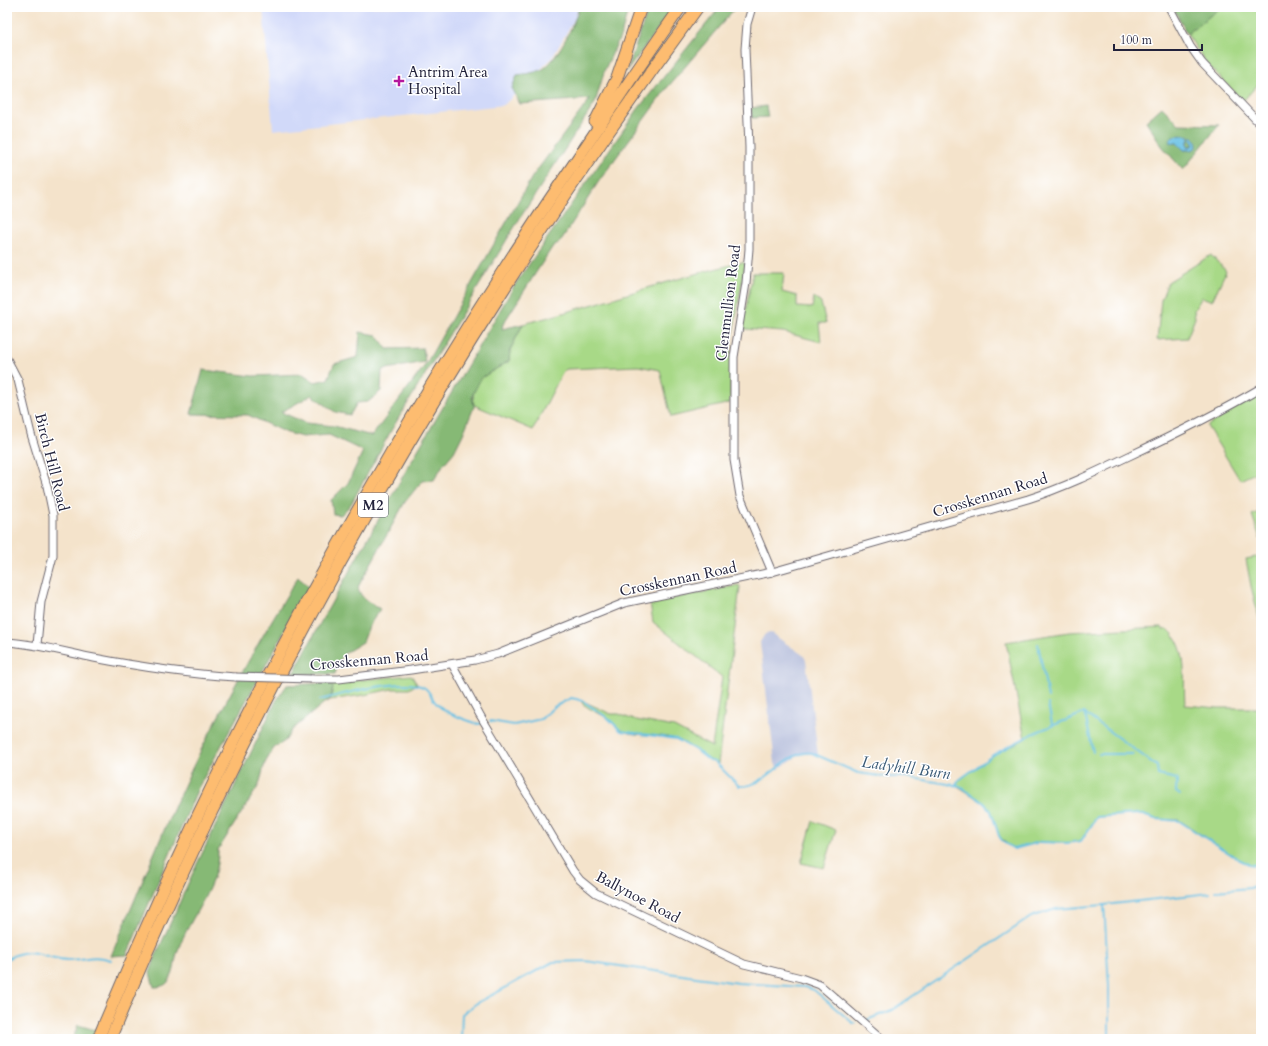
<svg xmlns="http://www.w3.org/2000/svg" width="1268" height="1046" font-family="Cardo,serif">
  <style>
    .built { fill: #d1d9f9 }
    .industrial { fill: #bbc3de }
    .green { fill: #a8d987; stroke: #657e61 }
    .forest { fill: #86b974; stroke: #546e58; fill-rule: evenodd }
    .water { fill: #67c1e5; stroke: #447290 }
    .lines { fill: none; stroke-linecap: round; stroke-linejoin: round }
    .stream { stroke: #67c1e5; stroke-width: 2 }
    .minor-casing { stroke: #6c666d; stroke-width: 9 }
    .highway-casing { stroke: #6c666d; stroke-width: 13 }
    .minor { stroke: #fff; stroke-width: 7 }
    .highway { stroke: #fdbc70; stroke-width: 11 }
    .minor-bridge-casing { stroke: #6c666d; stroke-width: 9; stroke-linecap: butt }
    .minor-bridge { stroke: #fff; stroke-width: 7 }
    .poi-dot { fill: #b5179e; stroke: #fff; stroke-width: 1.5 }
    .labels { text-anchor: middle; stroke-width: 3; stroke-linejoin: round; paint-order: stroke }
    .shield { fill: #fff; stroke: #646476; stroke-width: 1 }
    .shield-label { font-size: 14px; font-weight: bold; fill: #22223b }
    .poi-label { font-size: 15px; fill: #22223b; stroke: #fff; text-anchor: start }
    .street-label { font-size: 15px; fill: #22223b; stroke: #fff }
    .water-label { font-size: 16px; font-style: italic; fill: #3a5a76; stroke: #fff }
  </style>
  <rect width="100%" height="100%" fill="#fff"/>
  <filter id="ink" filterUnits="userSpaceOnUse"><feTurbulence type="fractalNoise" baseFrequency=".025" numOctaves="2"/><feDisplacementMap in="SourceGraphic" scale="8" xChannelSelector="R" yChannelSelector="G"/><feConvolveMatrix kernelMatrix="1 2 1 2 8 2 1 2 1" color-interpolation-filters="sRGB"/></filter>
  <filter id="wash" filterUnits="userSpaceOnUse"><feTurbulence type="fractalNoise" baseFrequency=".012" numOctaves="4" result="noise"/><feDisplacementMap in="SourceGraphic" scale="16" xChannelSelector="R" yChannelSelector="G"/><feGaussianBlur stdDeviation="0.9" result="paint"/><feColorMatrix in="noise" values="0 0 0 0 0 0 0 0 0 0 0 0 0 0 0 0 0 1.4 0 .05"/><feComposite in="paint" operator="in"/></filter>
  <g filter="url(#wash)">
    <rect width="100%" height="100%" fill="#f4e3cb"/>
    <!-- built -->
    <polygon class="built" points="263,7 578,7 575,18 552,58 504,105 273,130"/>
    <!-- industrial -->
    <polygon class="industrial" points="771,633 803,655 806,660 818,755 806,752 801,754 778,769 775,763 760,642 765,634"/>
    <!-- green -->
    <g class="green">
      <polygon points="1221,7 1261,7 1261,81 1243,101 1207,64 1187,34"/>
      <polygon points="1211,255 1226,271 1212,301 1202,297 1194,310 1195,318 1187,338 1157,340 1161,300 1168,282"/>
      <path d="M743 262 745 264 731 346 730 403 671 417 660 370 638 366 567 369 563 371 533 430 474 405C469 378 491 373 509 361L510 350 523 324C597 305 669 279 743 262Z"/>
      <polygon points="753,273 784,273 782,292 797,296 797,307 812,308 814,297 821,303 826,323 819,323 821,342 783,332 744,329 742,327"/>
      <polygon points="1261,392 1261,486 1255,473 1240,480 1207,426"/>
      <polygon points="1261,511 1261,541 1252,515"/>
      <polygon points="1261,556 1261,626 1251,586 1246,559"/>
      <path d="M739 585 740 587 718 764C702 758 691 744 675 739 660 734 644 736 629 733 619 731 616 725 609 719 600 713 591 711 582 703L583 701 611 714H619L631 719 674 727 712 747 722 677 653 622 650 603Z"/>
      <path d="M1162 627 1163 630 1168 629C1189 648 1183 679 1185 705L1218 708H1261V866L1249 864 1238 859 1179 820 1155 819 1139 814 1097 817 1081 841 1067 843 1040 842 1014 849 1009 846 999 836 991 811 984 803 956 785 959 780 993 755 1025 739 1006 642 1069 632Z"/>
      <polygon points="411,675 417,684 409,689 392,689 364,695 330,700 333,687 329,683"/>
      <polygon points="813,821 836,830 824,868 801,863"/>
    </g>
    <!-- forest -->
    <g class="forest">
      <path d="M579 7H629L621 35 605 69 595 103 520 218 392 429 351 504 341 515 333 514 331 500 348 483 363 451 329 435 302 437 284 432 248 415 191 414 203 370 253 376 303 374 315 382 328 379 334 364 358 357 360 332 377 335 387 349 423 348 425 362 382 370 381 391 368 402 357 403 350 415 335 412 312 395 281 412 306 423 334 426 372 436 426 364 532 177 590 99 520 104 512 88 517 75C524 74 534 73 541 70 556 63 575 23 579 7Z"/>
      <polygon points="649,7 674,7 627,71"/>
      <path d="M720 7H736L667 88 599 181 560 242 553 246 503 324 502 329 523 324 510 350 509 361 481 378 472 396 474 407 463 434 454 452 443 465 434 480 422 481 405 502 358 587C360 599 371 603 380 609L369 626 363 642 345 653 339 661 335 674H293L323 618 412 460 516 283 638 109Z"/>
      <polygon points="1173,7 1221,7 1187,34"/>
      <polygon points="766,106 768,117 752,118 751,108"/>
      <path d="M1162 107 1179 124 1219 125 1183 170 1162 146 1146 121ZM1189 140 1187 146H1193V141L1197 147 1192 150H1184L1177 143H1172Z"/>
      <path d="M298 577 309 587 198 788 127 955 111 956C142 884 170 811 205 742 234 686 265 630 298 577Z"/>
      <path d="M329 683 333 687 330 700 324 703 292 730 285 741 274 748 265 763 259 785 218 850C219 886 190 916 178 950 174 961 176 972 168 982 165 986 159 987 154 987L150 973 156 955 196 866 276 701 287 685Z"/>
      <polygon points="78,1025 127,1039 73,1039"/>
    </g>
    <!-- water -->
    <polygon class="water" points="1185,135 1190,136 1187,144 1189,147 1194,145 1191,140 1192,136 1196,140 1197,147 1192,150 1184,150 1177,143 1169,142 1173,136"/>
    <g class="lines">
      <!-- stream -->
      <g class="stream">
        <polyline points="1038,644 1048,698"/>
        <path d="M320 700C342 694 406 676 425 688 430 692 432 699 436 703 446 714 464 719 478 724L482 723"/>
        <polyline points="1048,704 1052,724"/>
        <polyline points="1084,713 1157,766 1158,775 1177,779 1176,792 1180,795"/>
        <polyline points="1085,714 1093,752"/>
        <path d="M490 721 514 725 541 719 554 707 571 698 576 699 583 701 609 719 621 731 676 739 697 751 710 761 715 762 739 786C768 788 784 750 812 753L858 773 887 777H906L960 786 984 803 991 811 999 836 1003 842 1014 849 1040 842 1067 843 1081 841 1097 817 1139 814 1155 819 1179 821 1238 859 1249 864 1261 866"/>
        <polyline points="1099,754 1133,754"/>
        <polyline points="956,785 959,780 993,755 1034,733 1084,713"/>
        <polyline points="1216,891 1261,887"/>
        <polyline points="1104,905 1210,893"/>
        <path d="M7 959C33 944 43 959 68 960 85 960 93 954 111 960"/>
        <polyline points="867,1020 892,1010 1031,917 1056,909 1104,905 1109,986 1109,1039"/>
        <polyline points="461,1039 462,1014 477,1003 553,962 585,961 738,983 805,987 814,990 854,1024 856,1023"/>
      </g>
    </g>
  </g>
  <g filter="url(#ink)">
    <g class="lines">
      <!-- minor casing -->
      <g class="minor-casing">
        <g id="minor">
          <polyline points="752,7 747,24 745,49 749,147 749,249 746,283 734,357 734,460 740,496 772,572"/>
          <polyline points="1169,7 1190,46 1202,63 1261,125"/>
          <polyline points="7,359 18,380 31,434 47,486 53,515 53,556 41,602 37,645"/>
          <path d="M7 642C37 644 65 652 94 658 141 667 188 674 236 677"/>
          <polyline points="452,664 480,715 573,871 580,880 596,893 744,964 801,978 820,985 882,1039"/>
          <path d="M311 679H339L411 670 475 660 498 654 624 603 772 572 1028 499C1063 488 1096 472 1129 456 1174 435 1218 413 1261 388"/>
        </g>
      </g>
      <!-- highway casing -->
      <g class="highway-casing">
        <g id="highway">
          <polyline points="595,122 617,78 641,7"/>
          <path d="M98 1039C229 723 396 422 590 140 620 95 650 50 681 7"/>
          <path d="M110 1039C262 673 463 326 698 7"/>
        </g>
      </g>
      <!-- minor -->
      <use href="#minor" class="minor"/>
      <!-- highway -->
      <use href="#highway" class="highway"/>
      <!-- minor-bridge casing -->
      <g class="minor-bridge-casing">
        <polyline id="minor-bridge" points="236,677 311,679"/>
      </g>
      <!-- minor-bridge -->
      <use href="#minor-bridge" class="minor-bridge"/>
    </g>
  </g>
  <!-- markers -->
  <path class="poi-dot" d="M397 75h4v4h4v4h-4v4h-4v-4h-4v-4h4z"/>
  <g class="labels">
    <!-- shield labels -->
    <rect class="shield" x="358" y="493" width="30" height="24" rx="3"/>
    <g class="shield-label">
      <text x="373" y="510">M2</text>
    </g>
    <!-- poi labels -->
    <g class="poi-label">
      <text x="408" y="77">Antrim Area<tspan x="408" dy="17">Hospital</tspan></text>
    </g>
    <!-- street labels -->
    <g class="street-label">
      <text transform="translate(728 303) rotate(-83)" y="5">Glenmullion Road</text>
      <text transform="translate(52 462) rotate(76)" y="5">Birch Hill Road</text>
      <text transform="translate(990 495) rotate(-17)" y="5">Crosskennan Road</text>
      <text transform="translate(678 579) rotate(-12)" y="5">Crosskennan Road</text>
      <text transform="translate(369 660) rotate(-5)" y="5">Crosskennan Road</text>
      <text transform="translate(638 897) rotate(28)" y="5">Ballynoe Road</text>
    </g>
    <!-- water labels -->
    <g class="water-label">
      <text transform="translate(906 767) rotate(8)" y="6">Ladyhill Burn</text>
    </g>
  </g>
  <!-- margin -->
  <rect width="1268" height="1046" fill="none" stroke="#fff" stroke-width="24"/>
  <!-- scale -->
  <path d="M1114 44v6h88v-6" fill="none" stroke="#22223b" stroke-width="2"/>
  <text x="1120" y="44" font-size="12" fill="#22223b" stroke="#ffffff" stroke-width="3" paint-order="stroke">100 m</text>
</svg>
